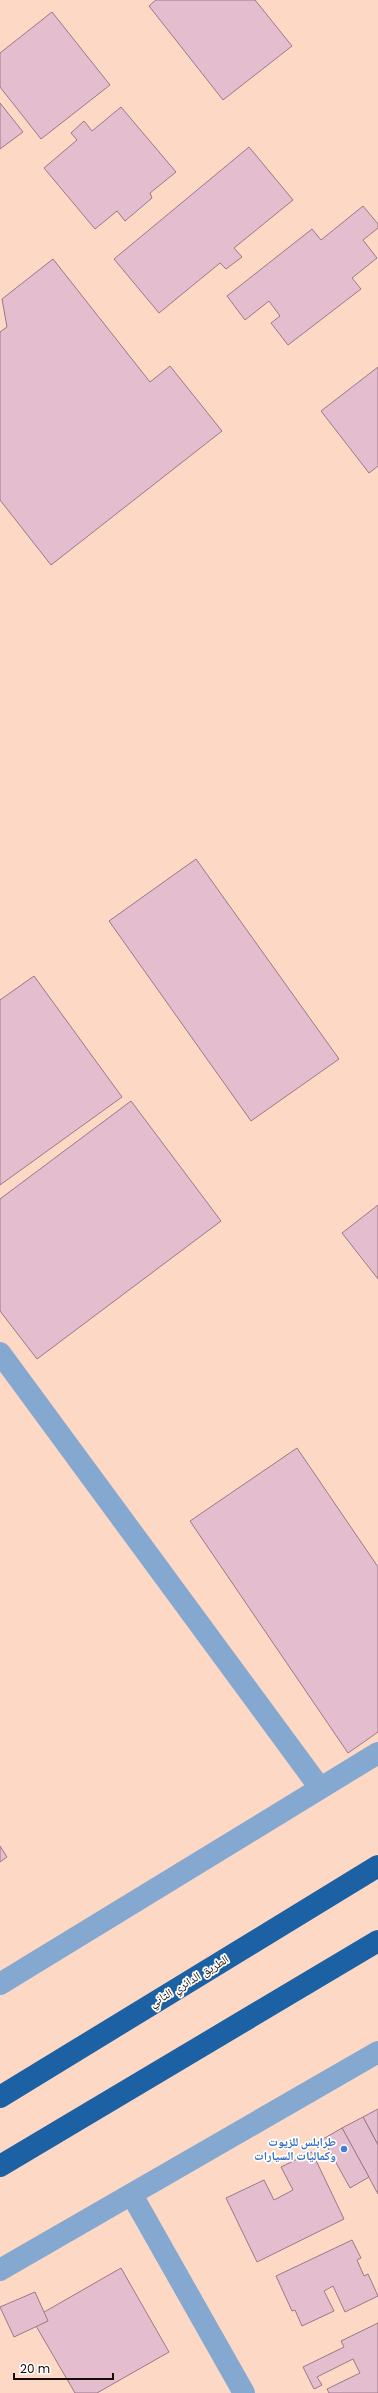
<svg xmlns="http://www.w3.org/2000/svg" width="378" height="2393" font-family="Poppins,'Noto Naskh Arabic',sans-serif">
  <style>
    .building { fill: #e4becf; stroke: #9b7888 }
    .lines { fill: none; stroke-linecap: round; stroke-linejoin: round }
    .minor { stroke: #84a8cf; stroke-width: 22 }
    .highway { stroke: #1b61a3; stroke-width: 22 }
    .shop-dot { fill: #3f7fe0; stroke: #fff; stroke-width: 1.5 }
    .labels { text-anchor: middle; stroke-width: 3.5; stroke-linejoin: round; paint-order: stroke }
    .street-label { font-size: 12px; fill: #170b06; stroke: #fff }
    .shop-label { font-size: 12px; font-weight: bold; fill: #366cbe; stroke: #fff; text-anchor: end }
  </style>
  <rect width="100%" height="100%" fill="#fdd8c5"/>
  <!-- building -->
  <g class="building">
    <polygon points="156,0 255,0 292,46 223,100 149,6"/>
    <polygon points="52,12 110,85 41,139 0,87 0,53"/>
    <polygon points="0,103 23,132 0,149"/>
    <polygon points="121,107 176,172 150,193 152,198 125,221 117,211 95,229 44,168 77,140 71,133 84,121 92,131"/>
    <polygon points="249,147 293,200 234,248 242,257 226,269 220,263 159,313 114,259"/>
    <polygon points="363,206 378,224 378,228 363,240 377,258 352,278 361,289 288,345 271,323 280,316 269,301 245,320 227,296 312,229 321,240"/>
    <polygon points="53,259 150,382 170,366 222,431 51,565 0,500 0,332 7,327 2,299"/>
    <polygon points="378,367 378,466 369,473 321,411"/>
    <polygon points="196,859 339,1059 251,1121 109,921"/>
    <polygon points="34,976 122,1097 0,1185 0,1000"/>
    <polygon points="131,1101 221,1221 37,1359 0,1311 0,1199"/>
    <polygon points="378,1205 378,1279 342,1233"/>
    <polygon points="297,1448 378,1567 378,1732 348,1753 190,1521"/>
    <polygon points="0,1846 7,1857 0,1862"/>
    <polygon points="378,2109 378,2145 363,2117"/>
    <polygon points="363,2117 378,2145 378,2194 342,2128"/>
    <polygon points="342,2128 369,2177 350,2188 323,2139"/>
    <polygon points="312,2152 344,2219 257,2262 226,2198 264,2180 274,2200 293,2190 281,2167"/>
    <polygon points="352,2240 361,2258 357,2260 364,2276 368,2274 378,2296 345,2312 333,2286 324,2291 334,2311 302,2326 295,2310 292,2311 276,2276"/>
    <polygon points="121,2268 169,2352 97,2393 75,2393 32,2319"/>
    <polygon points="35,2292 48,2321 14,2337 0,2307"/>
    <polygon points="378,2323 378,2393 329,2393 327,2389 360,2373 353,2359 317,2377 322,2385 314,2389 303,2367 344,2347 341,2341"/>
  </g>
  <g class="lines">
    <!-- minor -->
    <g class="minor">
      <polyline points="0,1353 320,1788"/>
      <polyline points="0,1984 378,1753"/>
      <polyline points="132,2195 244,2393"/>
      <polyline points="0,2270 378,2052"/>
    </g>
    <!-- highway -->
    <g class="highway">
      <polyline points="0,2097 378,1866"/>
      <polyline points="0,2166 378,1941"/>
    </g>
  </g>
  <!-- markers -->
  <circle class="shop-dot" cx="344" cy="2149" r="4"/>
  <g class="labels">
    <!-- street labels -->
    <g class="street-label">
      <text transform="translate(189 1981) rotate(-31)" y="4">الطريق الدائري الثاني</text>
    </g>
    <!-- shop labels -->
    <g class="shop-label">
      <text x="336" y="2146">طرابلس للزيوت<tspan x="336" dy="14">وكماليات السيارات</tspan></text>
    </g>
  </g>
  <!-- scale -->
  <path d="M14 2373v6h99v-6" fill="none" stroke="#170b06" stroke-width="2"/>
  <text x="20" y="2373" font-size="12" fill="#170b06" stroke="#ffffff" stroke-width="3" paint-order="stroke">20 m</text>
</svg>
